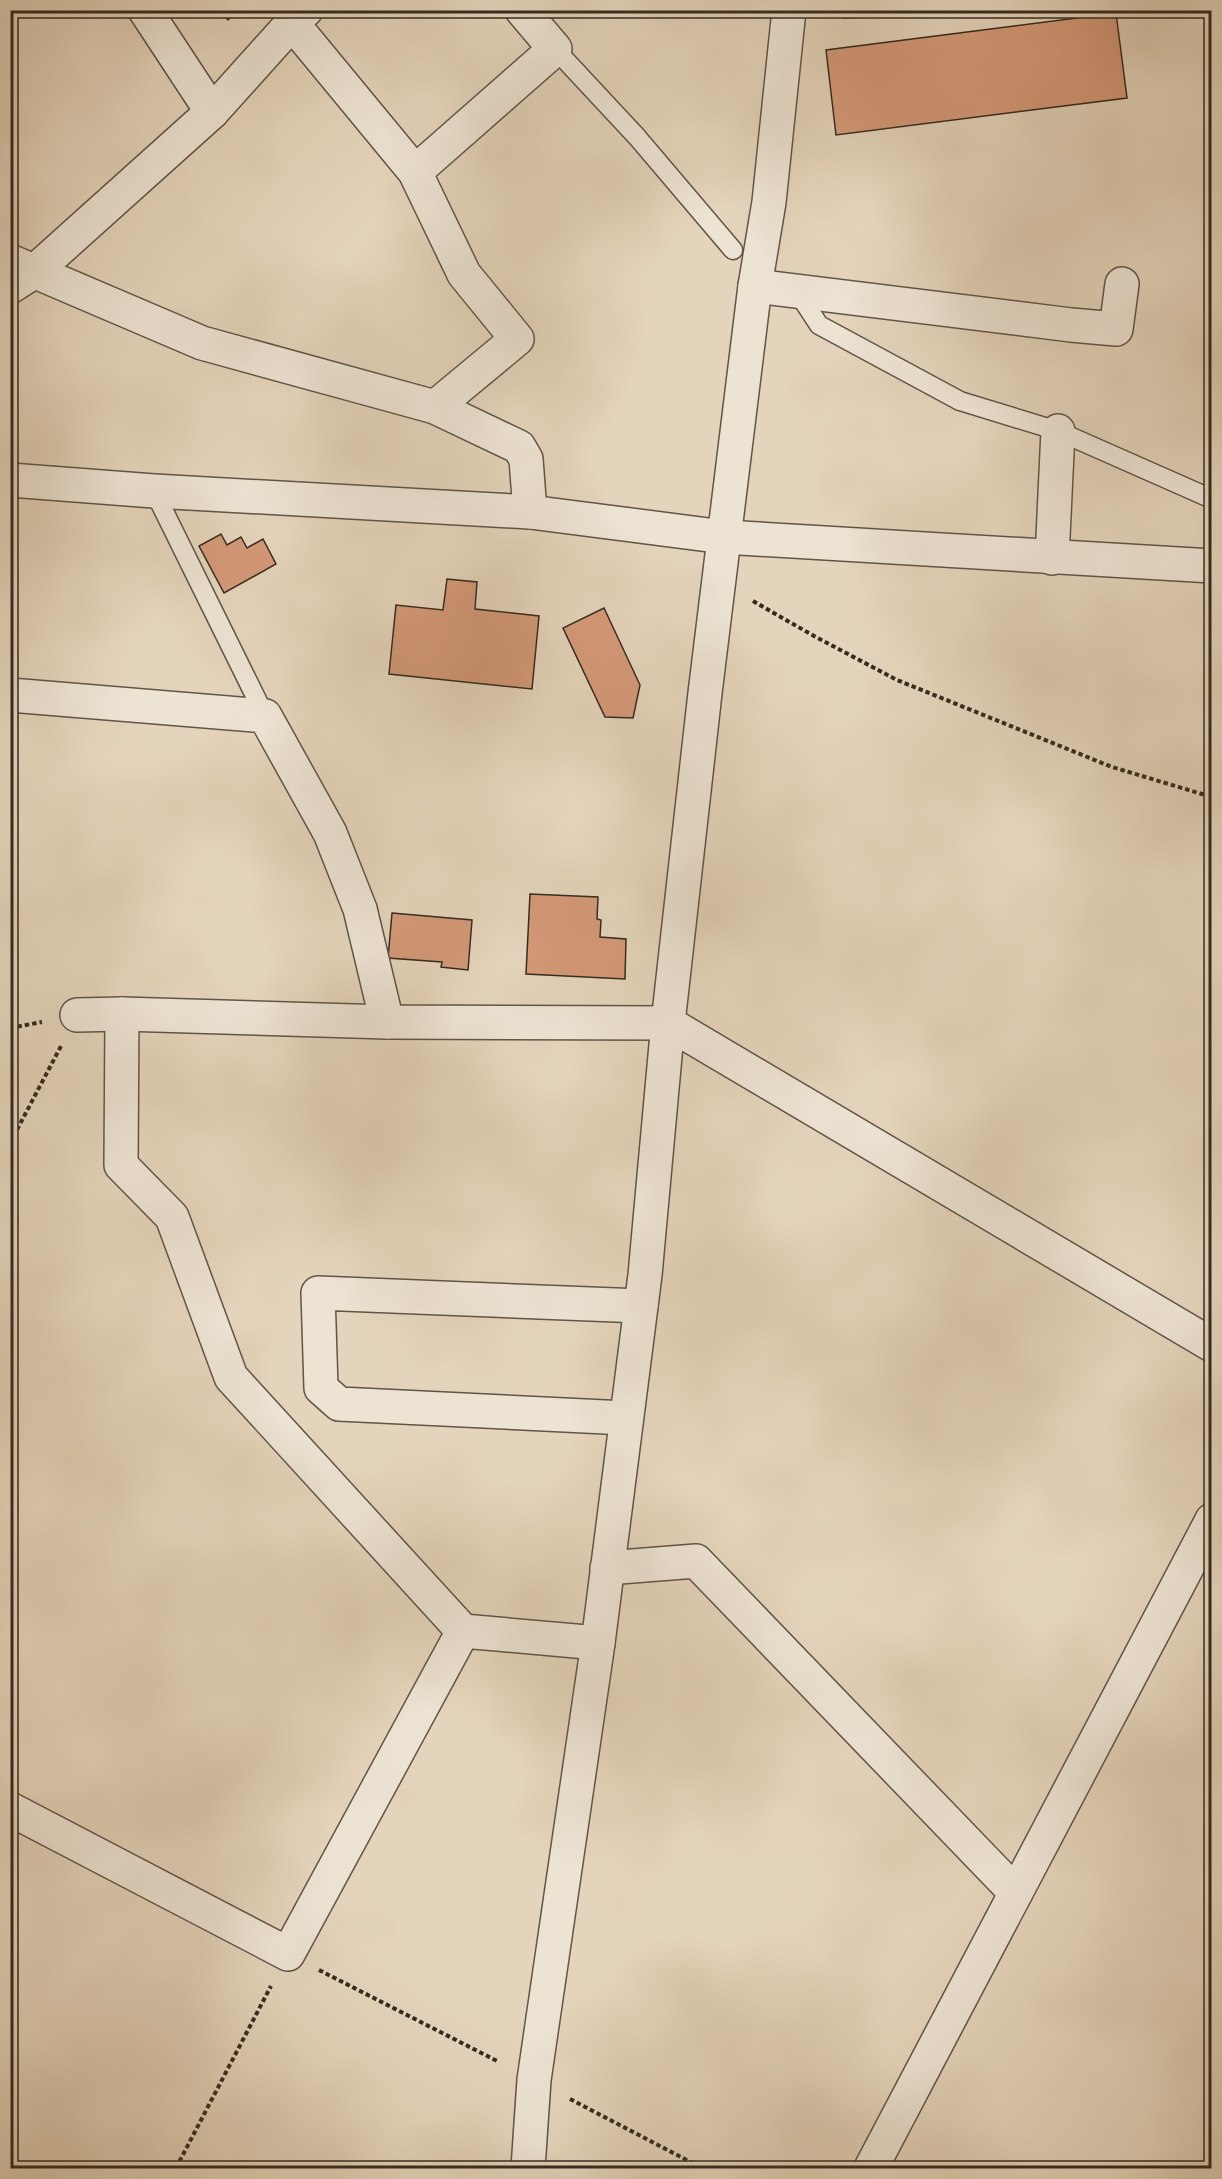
<svg xmlns="http://www.w3.org/2000/svg" width="1222" height="2179" font-family="Cardo,serif">
  <style>
    .building { fill: #d49978; stroke: #342b20; stroke-width: 1.5 }
    .lines { fill: none; stroke-linecap: round; stroke-linejoin: round }
    .service-casing { stroke: #605547; stroke-width: 21 }
    .minor-casing { stroke: #605547; stroke-width: 36 }
    .tertiary-casing { stroke: #605547; stroke-width: 36 }
    .path { stroke: #342b20; stroke-width: 4; stroke-dasharray: 4.5 3; stroke-linecap: butt }
    .service { stroke: #ede3d3; stroke-width: 18 }
    .minor { stroke: #ede3d3; stroke-width: 33 }
    .tertiary { stroke: #ede3d3; stroke-width: 33 }
  </style>
  <rect width="100%" height="100%" fill="#e4d4bb"/>
  <filter id="stains"><feTurbulence type="fractalNoise" baseFrequency=".00333" numOctaves="4"/><feColorMatrix values="0 0 0 0 .2 0 0 0 0 .09 0 0 0 0 .02 0 0 0 .5 -.17"/></filter>
  <radialGradient id="worn" r=".72"><stop offset=".6" stop-color="#630" stop-opacity="0"/><stop offset="1" stop-color="#630" stop-opacity=".3"/></radialGradient>
  <!-- building -->
  <g class="building">
    <polygon points="218,10 237,10 228,20"/>
    <polygon points="844,10 918,10 919,15 844,18"/>
    <polygon points="1116,13 1127,98 836,135 826,50"/>
    <polygon points="221,534 227,545 241,537 247,548 263,539 276,564 224,593 199,546"/>
    <polygon points="447,579 477,582 475,609 539,616 532,689 389,674 396,605 443,610"/>
    <polygon points="604,608 640,685 633,718 605,717 563,628"/>
    <polygon points="530,894 598,897 597,919 601,920 600,937 626,939 625,979 526,974"/>
    <polygon points="392,913 472,920 468,970 441,967 442,962 388,958"/>
  </g>
  <g class="lines">
    <!-- service casing -->
    <g class="service-casing">
      <g id="service">
        <polyline points="555,49 637,137 733,250"/>
        <polyline points="798,293 819,325 960,401 1058,431 1212,499"/>
        <polyline points="154,491 265,716"/>
      </g>
    </g>
    <!-- minor casing -->
    <g class="minor-casing">
      <g id="minor">
        <polyline points="145,10 212,112"/>
        <polyline points="292,23 415,172 464,274 517,339 435,407"/>
        <polyline points="415,172 555,49 522,10"/>
        <polyline points="10,261 202,343 435,407 519,447 526,459 530,512"/>
        <polyline points="755,286 1071,325 1116,329 1122,284"/>
        <polyline points="10,287 35,271 212,112 292,23 306,10"/>
        <polyline points="1052,558 1058,431"/>
        <polyline points="10,695 265,716 330,833 360,909 387,1022"/>
        <polyline points="122,1014 121,1165 172,1217 231,1377 463,1631"/>
        <polyline points="77,1015 122,1014 387,1022 668,1023 1212,1345"/>
        <polyline points="626,1418 339,1404 321,1388 318,1293 641,1306"/>
        <polyline points="607,1568 696,1561 1015,1892"/>
        <polyline points="10,1809 288,1954 463,1631 598,1643"/>
        <polyline points="871,2168 1212,1520"/>
      </g>
    </g>
    <!-- tertiary casing -->
    <g class="tertiary-casing">
      <g id="tertiary">
        <polyline points="10,480 154,491 530,512 724,537 1212,566"/>
        <polyline points="528,2168 534,2080 598,1643 645,1275 668,1023 705,693 755,286 769,202 789,10"/>
      </g>
    </g>
    <!-- path -->
    <g class="path">
      <polyline points="753,601 814,636 897,680 1112,767 1212,797"/>
      <polyline points="10,1028 42,1022"/>
      <polyline points="10,1143 61,1046"/>
      <polyline points="319,1970 499,2062"/>
      <polyline points="570,2099 702,2168"/>
      <polyline points="176,2168 271,1986"/>
    </g>
    <!-- service -->
    <use href="#service" class="service"/>
    <!-- minor -->
    <use href="#minor" class="minor"/>
    <!-- tertiary -->
    <use href="#tertiary" class="tertiary"/>
  </g>
  <!-- margin -->
  <rect width="1222" height="2179" fill="none" stroke="#e4d4bb" stroke-width="36"/>
  <rect x="12" y="12" width="1198" height="2155" fill="none" stroke="#342b20" stroke-width="3"/>
  <rect x="18" y="18" width="1186" height="2143" fill="none" stroke="#342b20" stroke-width="1.5"/>
  <rect width="100%" height="100%" filter="url(#stains)"/>
  <rect width="100%" height="100%" fill="url(#worn)"/>
</svg>
